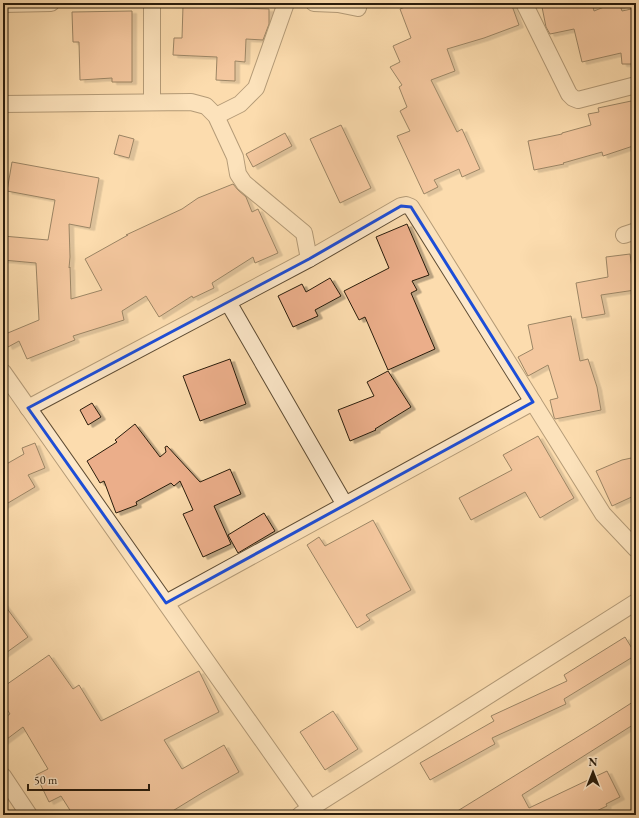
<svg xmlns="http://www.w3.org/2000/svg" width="639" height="818" font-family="'EB Garamond',serif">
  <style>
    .building { fill: #ebae8a; stroke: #291c0c; filter: url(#shadow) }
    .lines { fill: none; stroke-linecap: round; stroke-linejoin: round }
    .minor-casing { stroke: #5e4c34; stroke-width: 18 }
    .minor { stroke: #fde8ca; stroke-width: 16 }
    .marked { fill: none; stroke: #1d4ed8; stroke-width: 3; stroke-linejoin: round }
  </style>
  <defs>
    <filter id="shadow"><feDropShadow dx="4.5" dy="2.5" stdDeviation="0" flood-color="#0004"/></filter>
  </defs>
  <rect width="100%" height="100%" fill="#fcdcae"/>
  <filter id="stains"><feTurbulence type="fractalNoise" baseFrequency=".005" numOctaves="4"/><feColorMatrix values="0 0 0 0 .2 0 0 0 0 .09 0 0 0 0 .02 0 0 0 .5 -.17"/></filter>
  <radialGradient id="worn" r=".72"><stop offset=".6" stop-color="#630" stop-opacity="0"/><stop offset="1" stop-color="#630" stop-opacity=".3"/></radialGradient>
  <!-- building -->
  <g class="building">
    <polygon points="415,3 511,3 519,25 484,38 447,49 455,71 431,80 457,132 462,129 480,169 462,177 459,169 434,180 438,187 424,194 397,136 410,131 400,111 407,107 399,87 402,85 390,67 400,62 393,46 411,38 400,9"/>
    <polygon points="561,3 592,3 594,11 614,3 619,3 622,11 636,8 636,64 622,64 621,53 582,62 574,29 550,34 546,27 542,7"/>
    <polygon points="183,6 269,9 269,24 263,40 246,39 245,62 235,61 235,81 216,80 217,57 173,55 174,38 182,38"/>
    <polygon points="132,11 132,82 112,82 112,78 80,80 79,42 73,42 72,12"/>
    <polygon points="636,100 636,145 603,156 602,152 563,163 564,164 534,170 528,141 562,134 562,133 591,125 588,114 599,112 598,108"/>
    <polygon points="341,125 371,188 340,203 310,139"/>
    <polygon points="285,133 292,146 253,167 246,154"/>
    <polygon points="119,135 134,139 129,158 114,154"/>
    <polygon points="12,162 99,178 90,228 69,224 70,257 69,268 70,267 71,299 102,290 85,259 128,235 126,235 182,209 198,198 233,184 238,190 246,197 252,212 258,209 278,253 255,263 253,257 212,283 214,288 193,298 192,296 159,317 146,296 122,311 124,320 73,336 75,340 27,359 19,341 8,347 3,337 3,335 39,320 36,263 3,260 3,236 48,240 55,200 7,191"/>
    <polygon points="407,224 429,275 412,281 417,290 411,293 435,349 388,370 365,317 359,320 344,291 389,268 376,237"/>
    <polygon points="630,254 635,290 601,295 605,314 582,318 576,283 608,277 606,257"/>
    <polygon points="330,278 341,296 315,310 318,316 293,327 278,296 302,284 306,292"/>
    <polygon points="571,316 580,361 588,359 597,387 601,410 555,419 554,417 550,400 558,398 548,365 528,376 518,357 533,349 528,325"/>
    <polygon points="230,359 246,404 200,421 183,376"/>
    <polygon points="388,371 411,407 375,429 376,430 350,441 338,410 374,396 367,382"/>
    <polygon points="92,403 101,417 88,425 80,410"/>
    <polygon points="135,424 160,457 166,452 165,447 167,446 200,482 230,469 241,494 214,506 231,544 203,557 183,514 193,510 180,481 174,486 171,483 136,502 137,505 116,513 104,481 100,483 87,461 117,442 115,440"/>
    <polygon points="538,436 574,498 540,518 525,492 471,520 459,498 512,470 503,455"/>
    <polygon points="35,443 45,468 28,475 35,487 3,506 3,466 24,454 22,448"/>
    <polygon points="636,457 636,495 612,506 596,471 622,460"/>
    <polygon points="264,513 275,531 238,553 228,535"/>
    <polygon points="373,520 411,590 366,615 370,620 357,628 307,545 319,537 325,546"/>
    <polygon points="3,603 28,637 3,655"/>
    <polygon points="625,637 636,655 564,699 566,704 492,738 495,744 430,780 420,763 494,721 491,716 567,681 564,675"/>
    <polygon points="49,655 73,689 79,685 101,721 199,671 219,712 164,740 182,769 224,745 239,772 202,793 166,815 73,815 61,796 49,802 36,775 48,769 23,727 3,742 3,719 10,714 3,703 3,687"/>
    <polygon points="636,700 636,723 522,795 529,808 607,771 620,797 606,804 607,806 588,815 451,815 597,725"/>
    <polygon points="333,711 358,749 325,770 300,732"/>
  </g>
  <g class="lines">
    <!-- minor casing -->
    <g class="minor-casing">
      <g id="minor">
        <polyline points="152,3 152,102"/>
        <polyline points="314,3 338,4 358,8"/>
        <polyline points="524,3 569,94 573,98 578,100 636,85"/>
        <polyline points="3,4 51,3"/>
        <polyline points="3,104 191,102 206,106 216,116 235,157 238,174 244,183 304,233 309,259"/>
        <polyline points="216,116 240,104 256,88 286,3"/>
        <polyline points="624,235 636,231"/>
        <polyline points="228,302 345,505"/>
        <polyline points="3,372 310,808"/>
        <polyline points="28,408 309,259 401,206 406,205 411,207 603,514 636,549"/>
        <polyline points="166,603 533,402"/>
        <polyline points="3,776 29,815"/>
        <polyline points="300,815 636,602"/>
      </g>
    </g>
    <!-- minor -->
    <use href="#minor" class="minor"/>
  </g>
  <!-- marked area -->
  <path d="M0 0H639V818H0ZM401 206 411 207 533 402 166 603 28 408 309 259Z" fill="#fcdcae" fill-opacity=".55" fill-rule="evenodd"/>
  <path class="marked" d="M401 206 411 207 533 402 166 603 28 408 309 259Z"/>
  <!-- margin -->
  <rect width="639" height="818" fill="none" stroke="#fcdcae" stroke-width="16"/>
  <rect x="4" y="4" width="631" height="810" fill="none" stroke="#291c0c" stroke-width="2"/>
  <rect x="8" y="8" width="623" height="802" fill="none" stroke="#291c0c"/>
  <!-- north arrow -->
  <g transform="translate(593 772)" stroke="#fde8ca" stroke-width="3" paint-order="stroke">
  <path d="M0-3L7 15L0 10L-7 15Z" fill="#291c0c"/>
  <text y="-6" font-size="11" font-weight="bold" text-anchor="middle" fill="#291c0c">N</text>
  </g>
  <!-- scale -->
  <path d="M28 784v6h121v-6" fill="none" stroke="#291c0c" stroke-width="2"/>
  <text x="34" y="784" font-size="12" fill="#291c0c" stroke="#fde8ca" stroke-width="3" paint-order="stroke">50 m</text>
  <rect width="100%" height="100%" filter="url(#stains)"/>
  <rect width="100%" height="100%" fill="url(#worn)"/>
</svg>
